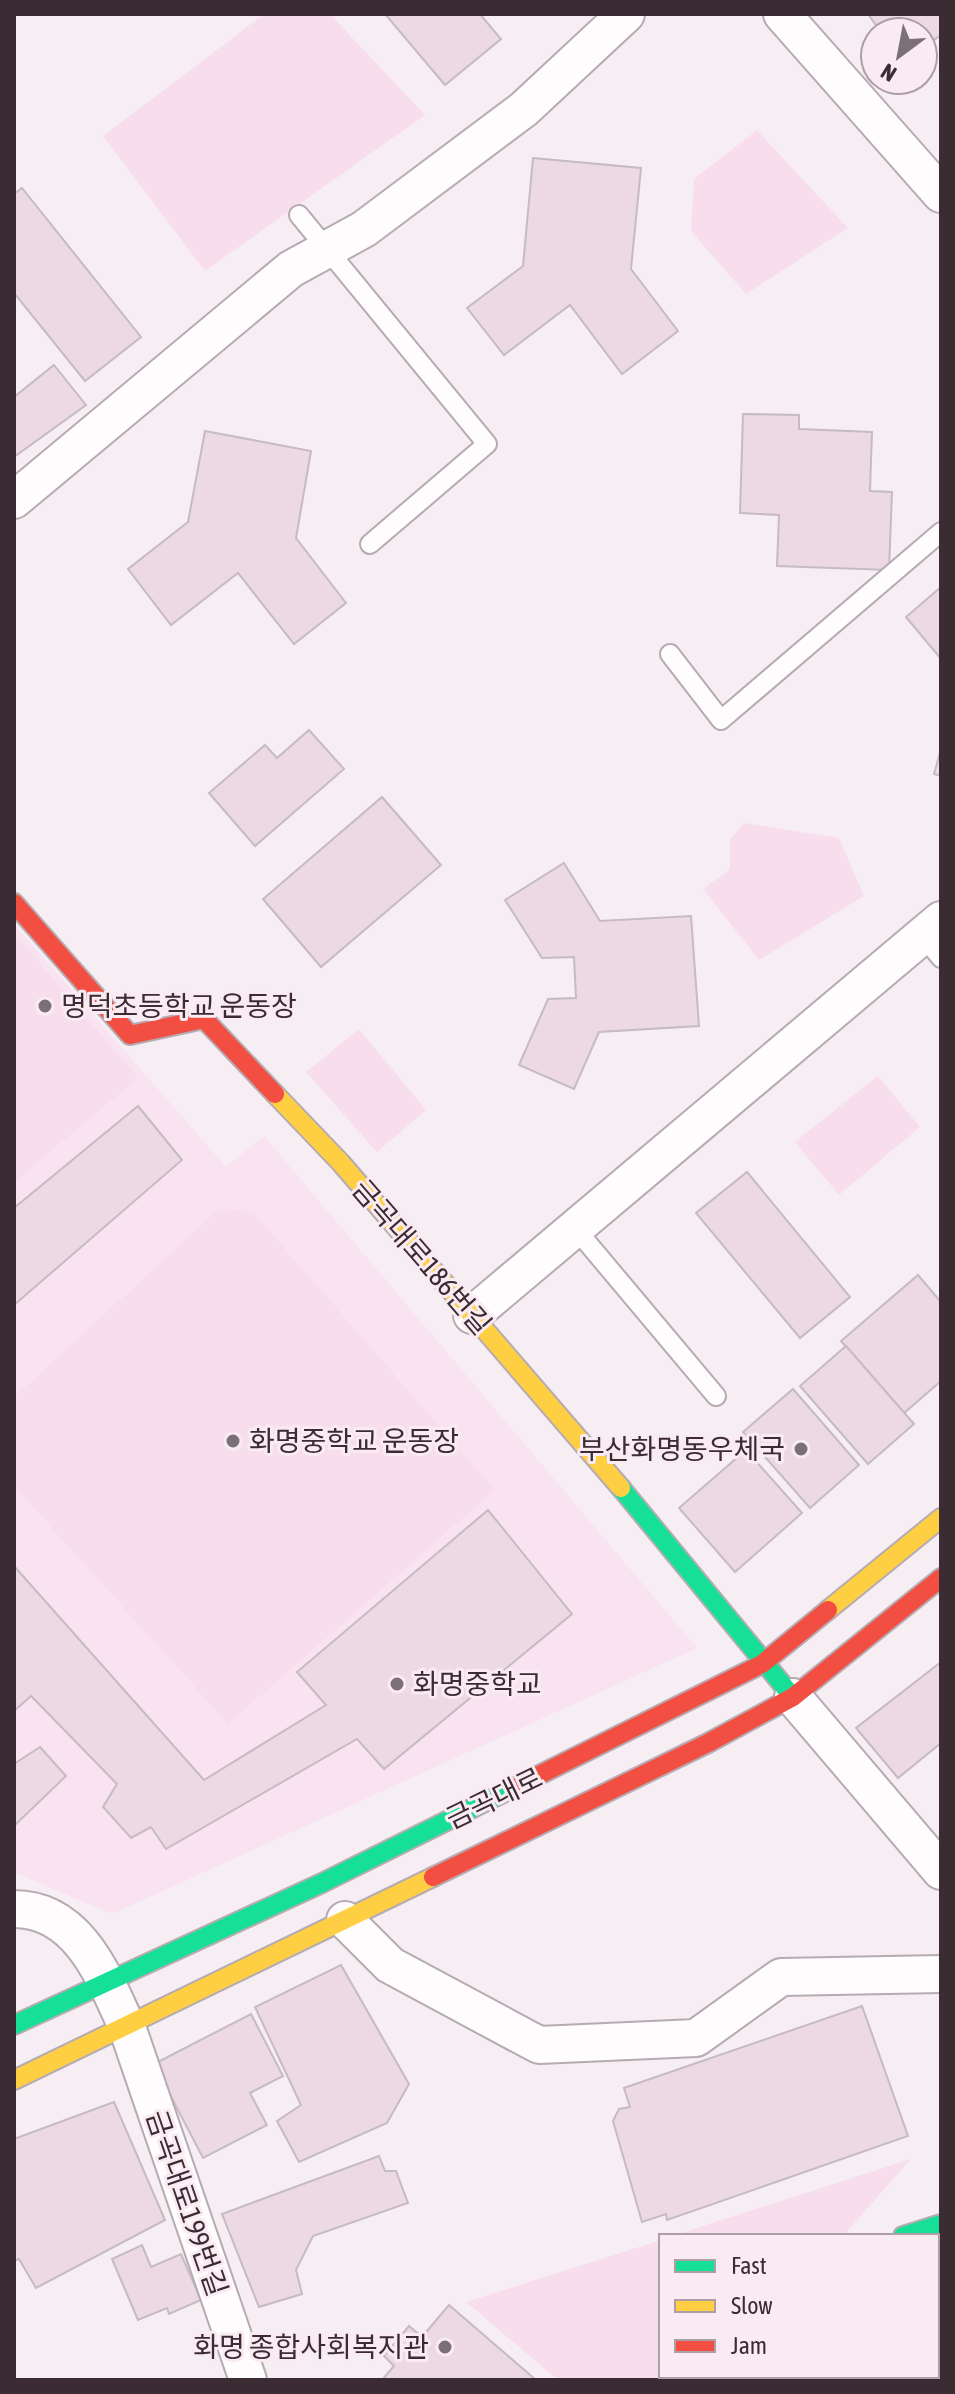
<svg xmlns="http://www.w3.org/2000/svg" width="955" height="2394" font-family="'Asap Condensed','Noto Sans KR',sans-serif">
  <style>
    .built { fill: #fae3f0 }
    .green { fill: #f8deec }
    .building { fill: #ecd9e4; stroke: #c5bbc1; stroke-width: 2 }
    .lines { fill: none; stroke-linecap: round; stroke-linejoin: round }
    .lane-casing { stroke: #b6abb2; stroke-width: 22 }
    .street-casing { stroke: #b6abb2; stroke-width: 40 }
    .fast-casing { stroke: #b6abb2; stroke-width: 22 }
    .slow-casing { stroke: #b6abb2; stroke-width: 22 }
    .jam-casing { stroke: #b6abb2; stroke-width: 22 }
    .lane { stroke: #fefcfd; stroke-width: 18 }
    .street { stroke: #fefcfd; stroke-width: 36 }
    .fast { stroke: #16e098; stroke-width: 18 }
    .slow { stroke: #ffcf43; stroke-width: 18 }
    .jam { stroke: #f24e42; stroke-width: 18 }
    .poi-dot { fill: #7c7077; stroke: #faebf3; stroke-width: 3 }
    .labels { text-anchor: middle; stroke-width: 6; stroke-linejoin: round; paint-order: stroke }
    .poi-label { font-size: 28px; fill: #3b2c34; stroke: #faebf3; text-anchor: start }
    .street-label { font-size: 28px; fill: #3b2c34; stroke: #faebf3 }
  </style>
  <rect width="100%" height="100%" fill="#f6eef3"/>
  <!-- built -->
  <polygon class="built" points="14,924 226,1167 264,1136 697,1648 112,1914 14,1872"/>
  <!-- green -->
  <g class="green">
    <polygon points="264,14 330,14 425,115 205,271 103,136"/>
    <polygon points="757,130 848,228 746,294 691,231 694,179"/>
    <polygon points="744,823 839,838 864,896 759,960 703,889 730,869 730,840"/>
    <polygon points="14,934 138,1078 14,1182"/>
    <polygon points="359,1029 426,1110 377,1152 306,1072"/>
    <polygon points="878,1076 920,1127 839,1195 795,1142"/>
    <polygon points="220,1208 253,1212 495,1490 228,1724 14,1486 14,1397"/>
    <polygon points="911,2159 843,2236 672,2236"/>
    <polygon points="661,2240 661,2376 718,2376 714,2380 558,2380 466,2302"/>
  </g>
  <!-- building -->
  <g class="building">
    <polygon points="385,14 480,14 501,39 445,85"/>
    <polygon points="868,14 941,14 941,35 923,48 923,32 881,32"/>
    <polygon points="533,158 641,168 631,269 678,331 622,374 570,305 504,355 467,308 523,266"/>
    <polygon points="22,188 141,337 85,381 14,293 14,194"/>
    <polygon points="54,365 86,405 14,457 14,397"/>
    <polygon points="743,414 799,415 799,429 872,432 870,491 892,492 889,570 777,566 779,515 740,513"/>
    <polygon points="205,431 311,451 296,538 346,603 294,644 238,573 171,625 128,569 188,522"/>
    <polygon points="941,587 941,659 906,617"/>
    <polygon points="309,730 344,769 255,846 209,793 265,745 277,758"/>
    <polygon points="941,749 941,776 934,774"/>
    <polygon points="382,797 441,865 321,967 263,899"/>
    <polygon points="564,863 600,921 691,916 699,1026 599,1032 574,1089 519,1065 548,999 576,998 574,957 542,958 505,900"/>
    <polygon points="138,1106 182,1160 14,1305 14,1208"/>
    <polygon points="747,1172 850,1297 800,1338 696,1213"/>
    <polygon points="918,1275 941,1302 941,1381 904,1413 841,1341"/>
    <polygon points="846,1346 914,1424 868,1464 800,1386"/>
    <polygon points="793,1389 859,1465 810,1508 743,1432"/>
    <polygon points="746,1450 802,1513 735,1572 679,1508"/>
    <polygon points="488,1510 572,1614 384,1769 357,1739 166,1849 151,1827 131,1838 103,1807 117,1784 31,1696 14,1711 14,1566 204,1780 326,1705 297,1672"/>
    <polygon points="941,1662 941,1743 898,1778 856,1728"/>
    <polygon points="40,1747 66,1776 14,1826 14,1764"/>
    <polygon points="341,1965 409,2084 387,2123 299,2162 277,2121 301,2105 255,2007"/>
    <polygon points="862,2006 908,2136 667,2220 666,2214 642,2222 613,2121 619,2109 630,2107 624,2088"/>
    <polygon points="251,2014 283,2076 250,2093 267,2125 203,2158 154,2064"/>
    <polygon points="114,2102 165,2220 36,2288 19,2259 14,2261 14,2139"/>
    <polygon points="379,2156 385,2171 396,2171 408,2203 313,2236 296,2270 302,2294 259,2307 222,2214"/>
    <polygon points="142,2245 151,2267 181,2254 201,2300 169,2314 167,2308 138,2320 112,2259"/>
    <polygon points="449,2305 536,2380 382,2380 394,2366 384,2356 409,2326 422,2337"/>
  </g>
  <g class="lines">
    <!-- lane casing -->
    <g class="lane-casing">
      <g id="lane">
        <polyline points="299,215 487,444 370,544"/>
        <polyline points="670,654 721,720 941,532"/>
        <polyline points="923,936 941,958"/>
        <polyline points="575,1228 716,1396"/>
      </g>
    </g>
    <!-- street casing -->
    <g class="street-casing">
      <g id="street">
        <polyline points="782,14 941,194"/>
        <polyline points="14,500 291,269 364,229 524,109 626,14"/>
        <polyline points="472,1315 941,920"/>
        <polyline points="793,1697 941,1871"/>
        <path d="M14 1909C79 1909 104 1977 127 2027L248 2380"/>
        <polyline points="345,1920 390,1965 539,2045 696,2038 781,1977 941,1974"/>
      </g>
    </g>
    <!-- fast casing -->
    <g class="fast-casing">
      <g id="fast">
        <polyline points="621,1488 787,1690"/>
        <polyline points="14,2025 322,1883 519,1785"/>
        <polyline points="903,2236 941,2224"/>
        <polyline points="758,2380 761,2376"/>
      </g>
    </g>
    <!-- slow casing -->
    <g class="slow-casing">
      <g id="slow">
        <polyline points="275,1094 341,1163 621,1488"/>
        <polyline points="828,1610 941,1518"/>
        <polyline points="14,2080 433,1877"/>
      </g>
    </g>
    <!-- jam casing -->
    <g class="jam-casing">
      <g id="jam">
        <polyline points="14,903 130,1035 204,1019 275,1094"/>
        <polyline points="519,1785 762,1664 828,1610"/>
        <polyline points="433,1877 708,1743 793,1697 941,1578"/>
      </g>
    </g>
    <!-- lane -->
    <use href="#lane" class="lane"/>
    <!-- street -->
    <use href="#street" class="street"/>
    <!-- fast -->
    <use href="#fast" class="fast"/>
    <!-- slow -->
    <use href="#slow" class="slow"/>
    <!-- jam -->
    <use href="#jam" class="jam"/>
  </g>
  <!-- markers -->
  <g class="poi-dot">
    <circle cx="45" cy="1006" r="8"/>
    <circle cx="233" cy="1441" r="8"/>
    <circle cx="801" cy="1449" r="8"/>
    <circle cx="397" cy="1684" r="8"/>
    <circle cx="445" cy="2347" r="8"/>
  </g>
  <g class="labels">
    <!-- poi labels -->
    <g class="poi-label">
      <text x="61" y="1016">명덕초등학교 운동장</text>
      <text x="249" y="1451">화명중학교 운동장</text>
      <text x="785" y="1459" text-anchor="end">부산화명동우체국</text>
      <text x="413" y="1694">화명중학교</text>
      <text x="429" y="2357" text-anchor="end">화명 종합사회복지관</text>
    </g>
    <!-- street labels -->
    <g class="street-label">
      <text transform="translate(422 1257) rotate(49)" y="10">금곡대로186번길</text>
      <text transform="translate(494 1798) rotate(-26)" y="10">금곡대로</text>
      <text transform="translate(187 2203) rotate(71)" y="10">금곡대로199번길</text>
    </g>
  </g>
  <!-- border -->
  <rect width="955" height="2394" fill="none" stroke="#3b2c34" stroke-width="32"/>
  <!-- legend -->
  <rect x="659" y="2234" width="280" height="144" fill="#faebf3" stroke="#ae9fa7" stroke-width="2"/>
  <rect x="675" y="2260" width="40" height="12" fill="#16e098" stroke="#ae9fa7" stroke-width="2"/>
  <text x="731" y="2274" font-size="24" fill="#3b2c34">Fast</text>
  <rect x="675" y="2300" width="40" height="12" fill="#ffcf43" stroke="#ae9fa7" stroke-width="2"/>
  <text x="731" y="2314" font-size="24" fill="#3b2c34">Slow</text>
  <rect x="675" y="2340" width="40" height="12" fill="#f24e42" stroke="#ae9fa7" stroke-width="2"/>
  <text x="731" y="2354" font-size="24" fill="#3b2c34">Jam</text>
  <!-- north arrow -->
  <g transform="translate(899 56) rotate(212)"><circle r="38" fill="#faebf3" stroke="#ae9fa7" stroke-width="2"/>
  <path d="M0-6L14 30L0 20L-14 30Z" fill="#7c7077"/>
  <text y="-12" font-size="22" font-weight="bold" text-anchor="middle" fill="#3b2c34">N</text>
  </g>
</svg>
